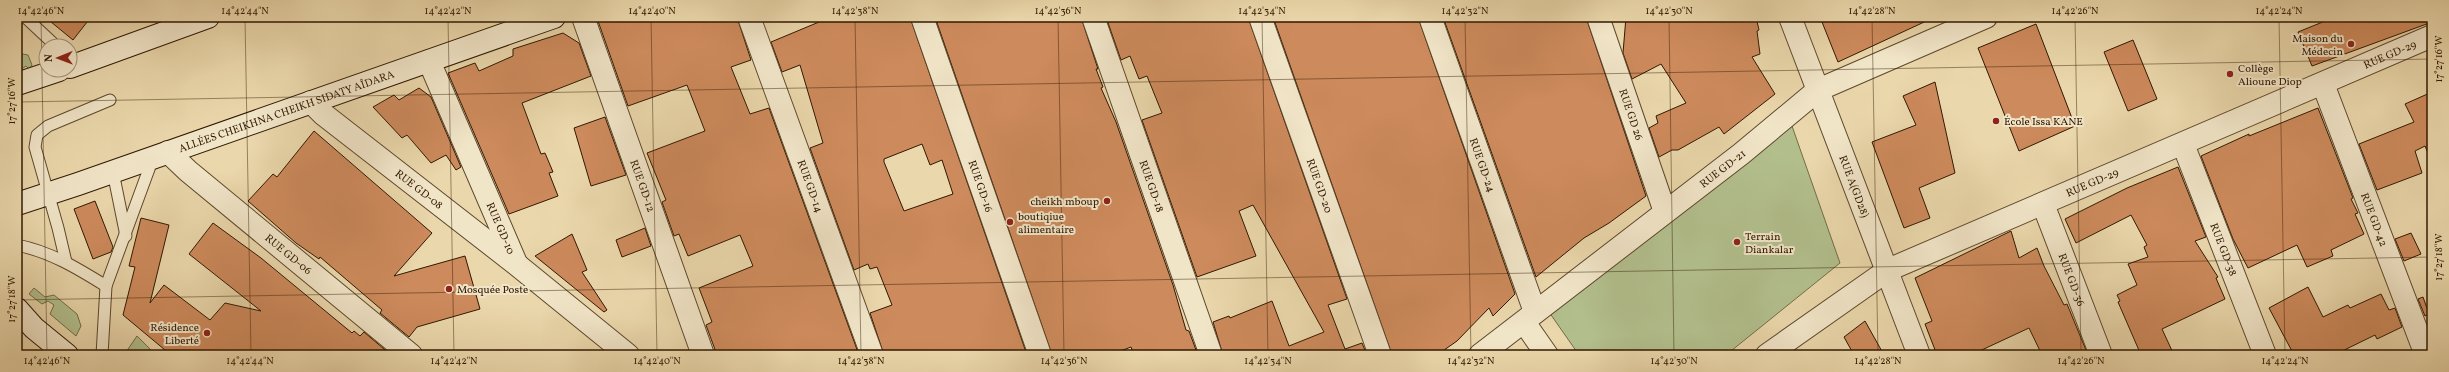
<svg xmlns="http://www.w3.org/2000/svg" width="2449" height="372" font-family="Vollkorn,serif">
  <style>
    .green { fill: #b2bf8d; stroke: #716c47 }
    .building { fill: #cd8a5c; stroke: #301801; fill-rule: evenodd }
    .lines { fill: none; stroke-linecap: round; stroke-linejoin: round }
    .lane-casing { stroke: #5e482c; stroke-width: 13 }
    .street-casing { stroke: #5e482c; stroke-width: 24 }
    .secondary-casing { stroke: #301801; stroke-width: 24 }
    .lane { stroke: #f1e5c8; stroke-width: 11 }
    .street { stroke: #f1e5c8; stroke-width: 22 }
    .secondary { stroke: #f1e5c8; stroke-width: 22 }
    .ticks { fill: none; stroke: #301801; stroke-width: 1; stroke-opacity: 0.45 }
    .poi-dot { fill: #8f2418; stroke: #f1e5c8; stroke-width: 1.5 }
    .labels { text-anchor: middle; stroke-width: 4; stroke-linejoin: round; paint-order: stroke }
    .poi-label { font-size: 11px; fill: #301801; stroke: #f1e5c8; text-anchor: start }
    .street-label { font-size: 11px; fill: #301801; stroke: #f1e5c8 }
    .neatline { fill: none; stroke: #301801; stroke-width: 1.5 }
    .ticks-label { font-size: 10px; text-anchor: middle; fill: #301801 }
  </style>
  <rect width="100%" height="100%" fill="#ead7ab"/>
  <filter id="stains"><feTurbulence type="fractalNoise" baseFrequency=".005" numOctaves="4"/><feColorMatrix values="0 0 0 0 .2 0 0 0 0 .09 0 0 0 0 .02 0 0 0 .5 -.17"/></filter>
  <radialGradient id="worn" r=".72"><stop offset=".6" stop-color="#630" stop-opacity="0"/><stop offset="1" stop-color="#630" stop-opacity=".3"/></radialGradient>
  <!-- green -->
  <g class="green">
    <polygon points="17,53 28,55 32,65 29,69 26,66 17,72"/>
    <polygon points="1792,126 1840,263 1726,355 1579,355 1549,312"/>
    <polygon points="34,288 45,297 54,295 77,314 81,326 76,336 50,314 54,305 48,301 42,304 29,294"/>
    <polygon points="137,336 151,350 148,355 124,355"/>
  </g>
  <!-- building -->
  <g class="building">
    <polygon points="45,17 91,17 73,40"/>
    <polygon points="609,17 737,17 751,60 731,67 750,114 769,108 859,355 717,355 706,325 712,322 699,288 753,266 740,235 688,256 679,234 674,236 662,202 666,200 647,153 705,131 687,85 628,106 598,21"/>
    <path d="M831 17H910L1027 355H884L870 313 892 305 877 267 870 269 868 264 854 270 810 148 823 143 800 65 782 72 771 42ZM922 144 930 165 942 160 953 194 904 211 884 162V159Z"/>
    <polygon points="935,17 1081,17 1098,69 1096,69 1103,87 1101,88 1116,122 1173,285 1186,330 1189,331 1196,350 1184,355 1134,355 1131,347 1110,355 1052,355"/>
    <polygon points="1106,17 1248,17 1347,299 1328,305 1345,349 1362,343 1367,355 1223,355 1213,322 1229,316 1230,318 1272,301 1289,346 1324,332 1253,205 1239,211 1256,256 1197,277 1142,120 1162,113 1147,76 1139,79 1130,56 1121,60"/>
    <polygon points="1273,17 1418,17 1515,294 1493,316 1489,308 1457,341 1437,355 1392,355"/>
    <polygon points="1443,17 1586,17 1646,196 1609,223 1584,238 1536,277"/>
    <polygon points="1626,17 1756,17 1759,30 1757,31 1760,54 1752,57 1775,94 1724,134 1719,127 1678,150 1672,150 1659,157 1649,128 1658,123 1656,116 1686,103 1661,64 1632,79 1623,53"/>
    <polygon points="1820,17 1935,17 1838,62"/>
    <polygon points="2335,17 2432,17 2432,22 2312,66 2298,32"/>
    <polygon points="2036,24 2075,126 2019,151 1978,48"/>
    <polygon points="563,33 579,43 591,76 522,103 541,154 545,153 553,172 549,173 558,196 509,214 448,73 475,63 479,71 513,56 513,49"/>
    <polygon points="2133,40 2157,99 2128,111 2104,52"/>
    <polygon points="1935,82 1955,173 1919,188 1930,218 1904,228 1872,142 1916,125 1903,96"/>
    <polygon points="419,88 431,97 461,167 456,170 446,155 431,163 407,135 402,138 373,107 394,95 399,100"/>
    <polygon points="2432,92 2432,163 2425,146 2415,151 2422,173 2377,190 2359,144 2414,122 2405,104"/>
    <polygon points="2318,108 2353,198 2351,199 2358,213 2355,214 2364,234 2331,250 2333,256 2307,267 2297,245 2248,268 2233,239 2201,156 2249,134 2249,136"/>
    <polygon points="605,117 626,175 591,186 574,128"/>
    <polygon points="314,131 432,233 394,276 465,256 480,309 417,327 409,337 380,313 382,310 320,257 319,259 296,243 248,201 273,174 277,177"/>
    <polygon points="2178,167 2206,237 2195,241 2218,277 2216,278 2225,299 2162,329 2174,355 2141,355 2118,302 2120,301 2117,295 2137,285 2128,264 2148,257 2144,247 2147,245 2131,215 2076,243 2065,219 2127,188"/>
    <polygon points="95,201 113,247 111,252 93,259 74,209"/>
    <polygon points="141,218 169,225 150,303 164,285 210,320 225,303 261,311 189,254 213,223 261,258 352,333 354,331 360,336 364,332 391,355 171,355 123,315 135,267 129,266"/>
    <polygon points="645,228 651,246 622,257 616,240"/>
    <polygon points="2011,231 2019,258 2037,248 2044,266 2064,305 2067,304 2088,355 2042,355 2029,328 1971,355 1937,355 1925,324 1932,321 1915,278"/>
    <polygon points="2411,233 2421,254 2404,261 2395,239"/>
    <polygon points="572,234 587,270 582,272 607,310 604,312 535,256"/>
    <polygon points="2308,287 2323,317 2348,305 2350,308 2381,294 2389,310 2395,308 2402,327 2377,339 2375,335 2334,355 2294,355 2269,308"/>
    <polygon points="2423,297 2429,314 2425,316 2418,299"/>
    <polygon points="1865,321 1884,355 1854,355 1844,337"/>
  </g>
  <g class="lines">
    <!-- lane casing -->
    <g class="lane-casing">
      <g id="lane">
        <polyline points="25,17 56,46"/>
        <polyline points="113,172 126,236"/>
        <path d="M17 245C51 252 77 268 106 286"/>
        <polyline points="66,262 58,228 35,147 37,135 48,126 110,100"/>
        <polyline points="102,355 106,286 153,158"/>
      </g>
    </g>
    <!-- street casing -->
    <g class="street-casing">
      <g id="street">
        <path id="s1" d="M583 17 703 355"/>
        <path id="s2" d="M749 17 872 355"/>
        <path id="s3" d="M922 17 1040 355"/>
        <path id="s4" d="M1093 17 1211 355"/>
        <path id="s5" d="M1260 17 1380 355"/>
        <path id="s6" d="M1430 17 1535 312"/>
        <path id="s7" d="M1598 17 1665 212"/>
        <path id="s8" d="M1790 17 1919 355"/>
        <path id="s9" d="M429 61 516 263"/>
        <path id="s10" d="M2323 84 2426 355"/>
        <path id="s11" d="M311 102 323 114 516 264 628 355"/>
        <path id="s12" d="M2183 144 2265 355"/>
        <path id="s13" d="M168 152 188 171 411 355"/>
        <path id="s14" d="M2043 204 2101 355"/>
        <polyline points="1524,322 1547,355"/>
        <path id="s15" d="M1480 355 1741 154 1818 90 1986 17"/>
        <path id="s16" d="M1767 355 1888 270 2432 36"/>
      </g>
    </g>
    <!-- secondary casing -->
    <g class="secondary-casing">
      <g id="secondary">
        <polyline points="70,67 208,17"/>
        <polyline points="17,84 59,70"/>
        <path id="s17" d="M17 204 78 184 554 17"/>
        <polyline points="17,309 34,328 67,355"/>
      </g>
    </g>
    <!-- lane -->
    <use href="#lane" class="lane"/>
    <!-- street -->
    <use href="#street" class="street"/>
    <!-- secondary -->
    <use href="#secondary" class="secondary"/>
  </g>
  <!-- ticks -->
  <path class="ticks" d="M41 17 47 355M245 17 251 355M448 17 454 355M651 17 657 355M855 17 861 355M1058 17 1064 355M1262 17 1268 355M1465 17 1471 355M1669 17 1674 355M1872 17 1878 355M2075 17 2081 355M2279 17 2285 355M17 102 2432 59M17 300 2432 257"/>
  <!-- markers -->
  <g class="poi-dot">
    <circle cx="2351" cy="44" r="4"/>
    <circle cx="2230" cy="74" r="4"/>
    <circle cx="1996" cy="121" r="4"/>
    <circle cx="1107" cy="201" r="4"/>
    <circle cx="1010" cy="222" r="4"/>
    <circle cx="1737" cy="242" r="4"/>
    <circle cx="449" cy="289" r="4"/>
    <circle cx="207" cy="333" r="4"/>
  </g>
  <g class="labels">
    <!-- poi labels -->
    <g class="poi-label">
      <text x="2343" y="42" text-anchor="end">Maison du<tspan x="2343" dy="13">Médecin</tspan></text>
      <text x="2238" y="72">Collège<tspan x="2238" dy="13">Alioune Diop</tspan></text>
      <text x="2004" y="125">École Issa KANE</text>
      <text x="1099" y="205" text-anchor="end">cheikh mboup</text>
      <text x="1018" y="220">boutiqiue<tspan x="1018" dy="13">alimentaire</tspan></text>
      <text x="1745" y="240">Terrain<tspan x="1745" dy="13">Diankalar</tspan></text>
      <text x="457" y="293">Mosquée Poste</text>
      <text x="199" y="331" text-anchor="end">Résidence<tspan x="199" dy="13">Liberté</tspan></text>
    </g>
    <!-- street labels -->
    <g class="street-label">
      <text dy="4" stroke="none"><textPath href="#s16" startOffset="694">RUE GD-29</textPath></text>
      <text dy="4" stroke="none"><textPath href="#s17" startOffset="285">ALLÉES CHEIKHNA CHEIKH SIDATY AÎDARA</textPath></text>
      <text dy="4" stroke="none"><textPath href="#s7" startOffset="103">RUE GD 26</textPath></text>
      <text dy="4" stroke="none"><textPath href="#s6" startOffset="157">RUE GD-24</textPath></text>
      <text dy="4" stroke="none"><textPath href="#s15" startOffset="306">RUE GD-21</textPath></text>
      <text dy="4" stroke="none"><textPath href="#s16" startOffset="370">RUE GD-29</textPath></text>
      <text dy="4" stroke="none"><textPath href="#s1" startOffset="179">RUE GD-12</textPath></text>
      <text dy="4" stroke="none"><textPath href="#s2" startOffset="180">RUE GD-14</textPath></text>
      <text dy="4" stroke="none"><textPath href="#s3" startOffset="179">RUE GD-16</textPath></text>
      <text dy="4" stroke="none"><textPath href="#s4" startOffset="179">RUE GD-18</textPath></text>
      <text dy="4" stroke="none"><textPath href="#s5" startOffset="179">RUE GD-20</textPath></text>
      <text dy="4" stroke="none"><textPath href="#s8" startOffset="181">RUE A(GD28)</textPath></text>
      <text dy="4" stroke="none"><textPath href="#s11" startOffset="139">RUE GD-08</textPath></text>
      <text dy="4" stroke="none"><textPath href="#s10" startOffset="145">RUE GD-42</textPath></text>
      <text dy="4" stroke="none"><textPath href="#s9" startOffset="182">RUE GD-10</textPath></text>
      <text dy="4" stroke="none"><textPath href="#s12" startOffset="113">RUE GD-38</textPath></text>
      <text dy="4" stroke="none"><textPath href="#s13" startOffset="158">RUE GD-06</textPath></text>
      <text dy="4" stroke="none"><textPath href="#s14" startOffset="81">RUE GD-36</textPath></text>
    </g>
  </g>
  <!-- margin -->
  <rect width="2449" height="372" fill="none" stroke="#ead7ab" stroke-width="44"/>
  <!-- north arrow -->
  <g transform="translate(58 58) rotate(269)"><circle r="19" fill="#f1e5c8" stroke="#a49378"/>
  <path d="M0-3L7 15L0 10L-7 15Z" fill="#8f2418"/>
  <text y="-6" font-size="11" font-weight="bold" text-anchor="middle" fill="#301801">N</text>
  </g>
  <rect x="22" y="22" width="2405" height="328" class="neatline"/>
  <g class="ticks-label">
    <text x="41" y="14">14°42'46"N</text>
    <text x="245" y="14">14°42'44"N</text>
    <text x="448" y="14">14°42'42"N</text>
    <text x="652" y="14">14°42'40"N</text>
    <text x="855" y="14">14°42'38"N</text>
    <text x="1058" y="14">14°42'36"N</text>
    <text x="1262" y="14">14°42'34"N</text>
    <text x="1465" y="14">14°42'32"N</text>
    <text x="1669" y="14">14°42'30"N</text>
    <text x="1872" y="14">14°42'28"N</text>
    <text x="2075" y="14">14°42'26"N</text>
    <text x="2279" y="14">14°42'24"N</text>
    <text transform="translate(2438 59) rotate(-90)" y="4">17°27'16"W</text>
    <text transform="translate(11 101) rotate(-90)" y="4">17°27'16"W</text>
    <text transform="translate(2438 257) rotate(-90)" y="4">17°27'18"W</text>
    <text transform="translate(11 299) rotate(-90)" y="4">17°27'18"W</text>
    <text x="47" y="364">14°42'46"N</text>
    <text x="250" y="364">14°42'44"N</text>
    <text x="454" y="364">14°42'42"N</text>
    <text x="657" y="364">14°42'40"N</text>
    <text x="861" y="364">14°42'38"N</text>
    <text x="1064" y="364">14°42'36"N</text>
    <text x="1268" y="364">14°42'34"N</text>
    <text x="1471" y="364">14°42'32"N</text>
    <text x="1674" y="364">14°42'30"N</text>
    <text x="1878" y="364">14°42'28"N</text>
    <text x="2081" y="364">14°42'26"N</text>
    <text x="2285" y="364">14°42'24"N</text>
  </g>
  <rect width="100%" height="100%" filter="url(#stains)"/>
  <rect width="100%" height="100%" fill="url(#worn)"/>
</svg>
